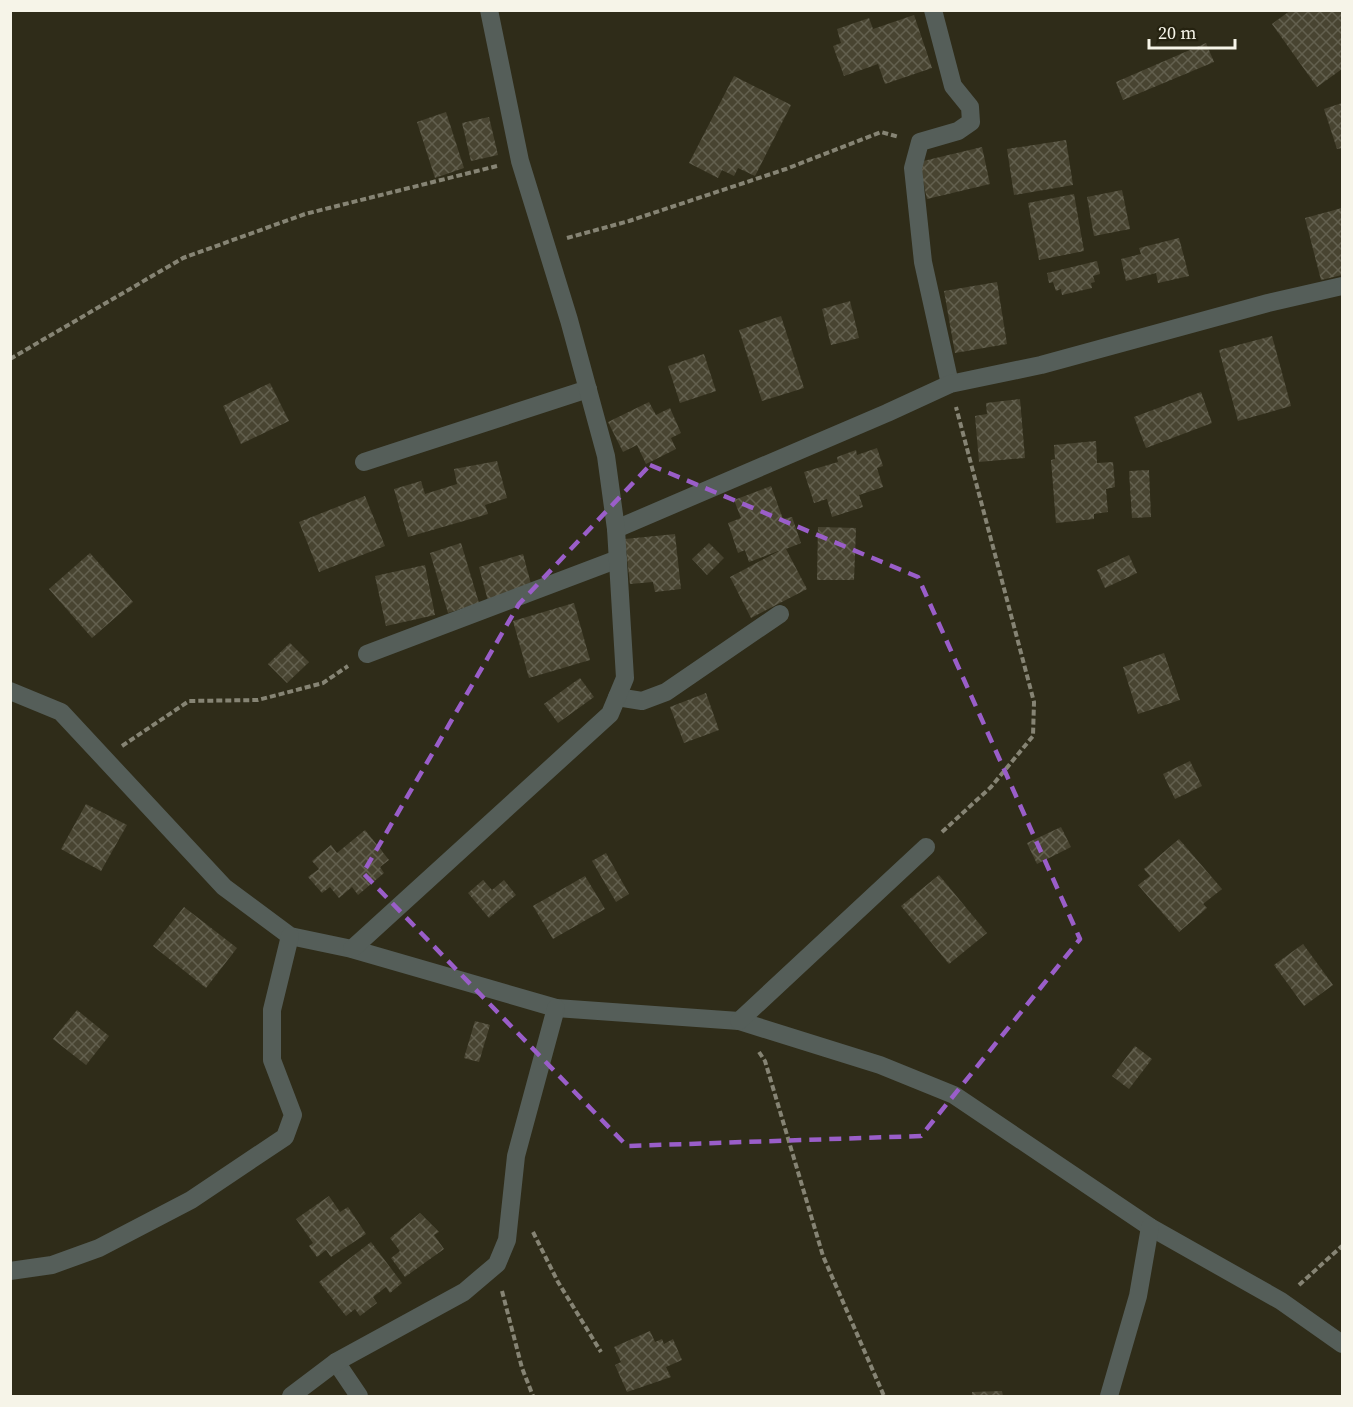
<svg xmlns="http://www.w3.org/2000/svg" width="1353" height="1407" font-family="'Source Serif 4',serif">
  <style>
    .building { fill: url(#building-cross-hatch) }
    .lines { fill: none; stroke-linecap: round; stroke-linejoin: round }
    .path { stroke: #868474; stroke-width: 4; stroke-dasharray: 6 3; stroke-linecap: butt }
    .street { stroke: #555e59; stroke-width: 18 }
    .marked { fill: none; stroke: #9a5ec9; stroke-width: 4.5; stroke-dasharray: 12 8; stroke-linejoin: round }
  </style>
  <defs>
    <pattern id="building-cross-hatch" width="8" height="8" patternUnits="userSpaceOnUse" patternTransform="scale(1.5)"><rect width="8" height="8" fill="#484431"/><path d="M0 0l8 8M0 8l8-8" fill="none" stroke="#63604f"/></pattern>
  </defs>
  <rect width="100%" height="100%" fill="#2f2c19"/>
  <!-- building -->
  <g class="building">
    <polygon points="1291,10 1342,10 1342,69 1317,87 1272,24"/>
    <polygon points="914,15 932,68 885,84 878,64 844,76 833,46 841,43 837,29 869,18 873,29"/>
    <polygon points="1206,43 1214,62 1123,100 1116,82"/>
    <polygon points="734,76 791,105 755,176 738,168 734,176 722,170 718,178 689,163"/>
    <polygon points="1342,103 1342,148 1337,149 1324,109"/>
    <polygon points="446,112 464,168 435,178 417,122"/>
    <polygon points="489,117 498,155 471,161 462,123"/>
    <polygon points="1066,140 1073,185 1014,195 1007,149"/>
    <polygon points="982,147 990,184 927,199 919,162"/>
    <polygon points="1122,190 1130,229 1094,236 1087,197"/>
    <polygon points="1074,194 1084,251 1039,260 1028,203"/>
    <polygon points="1342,208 1342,275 1321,280 1305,218"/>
    <polygon points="1179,238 1189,276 1158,283 1156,273 1126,281 1121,259 1141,254 1139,248"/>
    <polygon points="1097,261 1100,274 1093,276 1095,282 1091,283 1092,288 1062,295 1061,289 1056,291 1053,282 1049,283 1047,273"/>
    <polygon points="997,282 1007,344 955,353 944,291"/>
    <polygon points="850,301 859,338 831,345 822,309"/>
    <polygon points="781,316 804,388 762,401 739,330"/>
    <polygon points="1272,336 1291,406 1238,421 1219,350"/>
    <polygon points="704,354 716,391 680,403 668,366"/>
    <polygon points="270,383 289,421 241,444 223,406"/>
    <polygon points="1201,392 1212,423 1146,448 1134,417"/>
    <polygon points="1020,399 1025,458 979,462 975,416 987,414 986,403"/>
    <polygon points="649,402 656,415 670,408 681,433 671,438 676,449 646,464 637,445 623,452 608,422"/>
    <polygon points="1096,441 1097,463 1113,462 1115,487 1106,489 1108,512 1094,514 1094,519 1056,523 1051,460 1055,459 1054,445"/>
    <polygon points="877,448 883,466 877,468 883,487 859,495 863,507 832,517 827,499 814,503 804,472 838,462 837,457 856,450 857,455"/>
    <polygon points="497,461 507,498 485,505 488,514 408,537 394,489 421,481 425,494 457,484 454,469"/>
    <polygon points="1149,470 1151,517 1132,518 1129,471"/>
    <polygon points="771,486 783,519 792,517 801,543 786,549 807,589 751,618 730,577 781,550 749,562 745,550 738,553 728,523 741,518 734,500"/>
    <polygon points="365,496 385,546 319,572 299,522"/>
    <polygon points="818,527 856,528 854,580 817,580"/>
    <polygon points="675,534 681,589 655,592 653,582 630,584 625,539"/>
    <polygon points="461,543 479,603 448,613 430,553"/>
    <polygon points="709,543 724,558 707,575 692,559"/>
    <polygon points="90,553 133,602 92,638 49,589"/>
    <polygon points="523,554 532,588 488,601 479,567"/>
    <polygon points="1129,555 1137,573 1105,588 1097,570"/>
    <polygon points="425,565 435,615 386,626 375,576"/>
    <polygon points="574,603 590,660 529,678 513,621"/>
    <polygon points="290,643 309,662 287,683 268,664"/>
    <polygon points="1164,653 1180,700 1138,714 1123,667"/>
    <polygon points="580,678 594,697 558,723 544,704"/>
    <polygon points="706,693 719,730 684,743 670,707"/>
    <polygon points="1190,761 1202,786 1175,799 1163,774"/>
    <polygon points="86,804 127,825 101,871 61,849"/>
    <polygon points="1061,827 1071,847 1037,864 1027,843"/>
    <polygon points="365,830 389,860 380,867 384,873 358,895 352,887 339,898 330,887 322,893 308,877 319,869 312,861 331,845 337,853"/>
    <polygon points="1179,839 1222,889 1203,904 1207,908 1179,932 1138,885 1150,876 1144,869"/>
    <polygon points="606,853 629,894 616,902 592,861"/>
    <polygon points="939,875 987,933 949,964 901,906"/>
    <polygon points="585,876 605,909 553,939 533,906"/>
    <polygon points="483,880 492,890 504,880 516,895 489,918 468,893"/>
    <polygon points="184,907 237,948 206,988 153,946"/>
    <polygon points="1303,944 1333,985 1304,1006 1274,965"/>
    <polygon points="77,1010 109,1036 86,1065 53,1039"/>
    <polygon points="475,1021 490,1025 479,1062 464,1058"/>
    <polygon points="1135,1046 1152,1059 1129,1089 1112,1076"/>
    <polygon points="329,1196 340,1212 348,1207 366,1234 331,1257 326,1250 317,1257 309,1246 313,1243 296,1219"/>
    <polygon points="420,1213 439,1232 434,1235 444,1249 405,1277 391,1258 400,1251 390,1238"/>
    <polygon points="371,1242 402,1283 390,1293 386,1287 373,1297 377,1303 360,1316 355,1309 346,1316 319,1282"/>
    <polygon points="650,1331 655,1342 662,1339 664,1344 673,1339 682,1360 666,1367 671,1377 627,1392 615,1365 621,1362 614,1347"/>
    <polygon points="1002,1391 1003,1396 972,1396 972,1392"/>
  </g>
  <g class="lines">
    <!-- path -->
    <g class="path">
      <polyline points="567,238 629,221 786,169 881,132 899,137"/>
      <polyline points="10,359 183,258 305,214 497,166"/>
      <polyline points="122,746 189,701 258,700 323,683 348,666"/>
      <polyline points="942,832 991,787 1033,736 1034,702 956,407"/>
      <polyline points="759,1052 765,1061 823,1256 884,1396"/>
      <polyline points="533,1232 558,1282 601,1352"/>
      <polyline points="1299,1285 1342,1246"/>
      <polyline points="502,1291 522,1368 533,1396"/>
    </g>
    <!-- street -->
    <g class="street">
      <polyline points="933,10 953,86 970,107 971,122 958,131 920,142 913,168 923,262 950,384"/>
      <polyline points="364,462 588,389"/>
      <polyline points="616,529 887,413 950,384 1041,365 1268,303 1342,286"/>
      <polyline points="367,654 618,559"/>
      <polyline points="10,691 61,712 224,887 290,936 352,949 556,1008 739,1021 880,1065 954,1095 1150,1227 1281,1301 1342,1344"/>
      <polyline points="617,697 642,701 666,692 780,614"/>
      <polyline points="352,949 610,714 625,678 616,529 606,456 569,320 520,161 489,10"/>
      <polyline points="739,1021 926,847"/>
      <polyline points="10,1271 52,1265 99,1248 191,1200 285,1137 293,1115 272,1060 272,1010 290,936"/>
      <polyline points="336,1362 359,1396"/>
      <polyline points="291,1396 336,1362 464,1292 497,1264 507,1240 516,1156 556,1008"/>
      <polyline points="1109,1396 1138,1296 1150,1227"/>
    </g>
  </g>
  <!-- marked area -->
  <path class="marked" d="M650 465 918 577 1080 939 921 1136 627 1146 363 873 519 604Z"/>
  <!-- border -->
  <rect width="1353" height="1407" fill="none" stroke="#f6f4e8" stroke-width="24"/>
  <!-- scale -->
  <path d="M1149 39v9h86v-9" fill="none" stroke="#f6f4e8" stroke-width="3"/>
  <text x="1158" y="39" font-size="18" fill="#f6f4e8" stroke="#252210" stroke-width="4.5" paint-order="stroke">20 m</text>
</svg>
